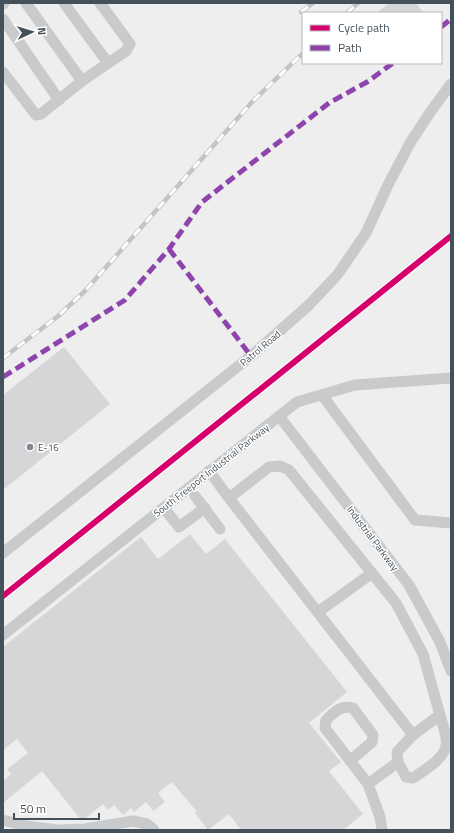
<svg xmlns="http://www.w3.org/2000/svg" width="454" height="833" font-family="'Titillium Web',sans-serif">
  <style>
    .building { fill: #d6d6d8 }
    .lines { fill: none; stroke-linecap: round; stroke-linejoin: round }
    .minor { stroke: #c8cacc; stroke-width: 11 }
    .rail-casing { stroke: #c3c4c6; stroke-width: 4.5 }
    .rail { stroke: #fff; stroke-width: 3; stroke-dasharray: 9; stroke-linecap: butt }
    .quiet { stroke: #8e44ad; stroke-width: 5; stroke-dasharray: 10 5; stroke-linecap: butt }
    .cycleway-casing { stroke: #fff; stroke-width: 8 }
    .cycleway { stroke: #d6006c; stroke-width: 6 }
    .poi-dot { fill: #80888e; stroke: #fff; stroke-width: 1.5 }
    .labels { text-anchor: middle; stroke-width: 3; stroke-linejoin: round; paint-order: stroke }
    .street-label { font-size: 10px; fill: #45515a; stroke: #fff }
    .poi-label { font-size: 10px; fill: #45515a; stroke: #fff; text-anchor: start }
  </style>
  <rect width="100%" height="100%" fill="#efeeee"/>
  <!-- building -->
  <g class="building">
    <polygon points="390,3 416,3 424,13 376,13"/>
    <polygon points="64,347 110,404 3,490 3,395"/>
    <polygon points="190,534 206,554 225,539 347,692 309,723 341,762 329,771 363,814 343,830 241,830 229,814 208,830 195,813 197,812 172,782 158,793 165,802 153,811 146,802 134,812 131,808 123,815 114,805 108,810 103,804 82,821 42,771 3,803 3,781 11,774 7,769 28,753 17,739 3,750 3,647 141,537 158,559"/>
  </g>
  <g class="lines">
    <!-- minor -->
    <g class="minor">
      <polyline points="26,3 82,81"/>
      <polyline points="64,3 108,63"/>
      <polyline points="3,4 4,3"/>
      <polyline points="3,19 59,100"/>
      <polyline points="3,72 36,115 41,114 82,81 126,51 130,44 100,3"/>
      <polyline points="322,395 415,520 451,523"/>
      <polyline points="279,416 409,585 440,642 451,671"/>
      <polyline points="209,471 229,498 413,735 440,715 423,654 396,603 289,470 280,466 269,467 229,498"/>
      <polyline points="195,496 220,529"/>
      <polyline points="164,508 179,527 205,508"/>
      <polyline points="3,553 251,356 309,305 338,274 366,233 388,185 410,143 431,111 451,84"/>
      <polyline points="318,612 372,573"/>
      <polyline points="3,635 297,402 355,385 451,378"/>
      <path d="M413 735 397 752 398 762 406 777 413 778C423 771 444 759 446 746 448 736 442 724 440 715"/>
      <path d="M350 761 372 742 373 735 353 708C340 705 335 712 326 720L325 728 368 784 398 762"/>
      <polyline points="368,784 380,817 382,830"/>
      <polyline points="3,820 26,826 57,830 85,829 133,821 147,824 154,830"/>
    </g>
    <!-- rail casing -->
    <g class="rail-casing">
      <g id="rail">
        <polyline points="301,12 313,3"/>
        <polyline points="347,13 358,3"/>
        <polyline points="3,358 57,317 85,291 252,102 303,53"/>
      </g>
    </g>
    <!-- rail -->
    <use href="#rail" class="rail"/>
    <!-- quiet -->
    <g class="quiet">
      <polyline points="441,27 451,19"/>
      <polyline points="169,249 251,356"/>
      <polyline points="3,377 125,300 169,249 202,202 329,103 367,82 393,63"/>
    </g>
    <!-- cycleway casing -->
    <g class="cycleway-casing">
      <polyline id="cycleway" points="3,596 451,236"/>
    </g>
    <!-- cycleway -->
    <use href="#cycleway" class="cycleway"/>
  </g>
  <!-- markers -->
  <circle class="poi-dot" cx="30" cy="447" r="4"/>
  <g class="labels">
    <!-- street labels -->
    <g class="street-label">
      <text transform="translate(260 348) rotate(-40)" y="4">Patrol Road</text>
      <text transform="translate(211 470) rotate(-38)" y="4">South Freeport Industrial Parkway</text>
      <text transform="translate(373 538) rotate(53)" y="4">Industrial Parkway</text>
    </g>
    <!-- poi labels -->
    <g class="poi-label">
      <text x="38" y="451">E-16</text>
    </g>
  </g>
  <!-- border -->
  <rect width="454" height="833" fill="none" stroke="#45515a" stroke-width="8"/>
  <!-- legend -->
  <rect x="302" y="12" width="140" height="52" fill="#ffffff" stroke="#b5b9bd"/>
  <rect x="310" y="25" width="20" height="6" fill="#d6006c" stroke="#b5b9bd"/>
  <text x="338" y="32" font-size="12" fill="#45515a">Cycle path</text>
  <rect x="310" y="45" width="20" height="6" fill="#8e44ad" stroke="#b5b9bd"/>
  <text x="338" y="52" font-size="12" fill="#45515a">Path</text>
  <!-- north arrow -->
  <g transform="translate(32 32) rotate(86)" stroke="#ffffff" stroke-width="3" paint-order="stroke">
  <path d="M0-3L7 15L0 10L-7 15Z" fill="#45515a"/>
  <text y="-6" font-size="11" font-weight="bold" text-anchor="middle" fill="#45515a">N</text>
  </g>
  <!-- scale -->
  <path d="M14 813v6h85v-6" fill="none" stroke="#45515a" stroke-width="2"/>
  <text x="20" y="813" font-size="12" fill="#45515a" stroke="#ffffff" stroke-width="3" paint-order="stroke">50 m</text>
</svg>
